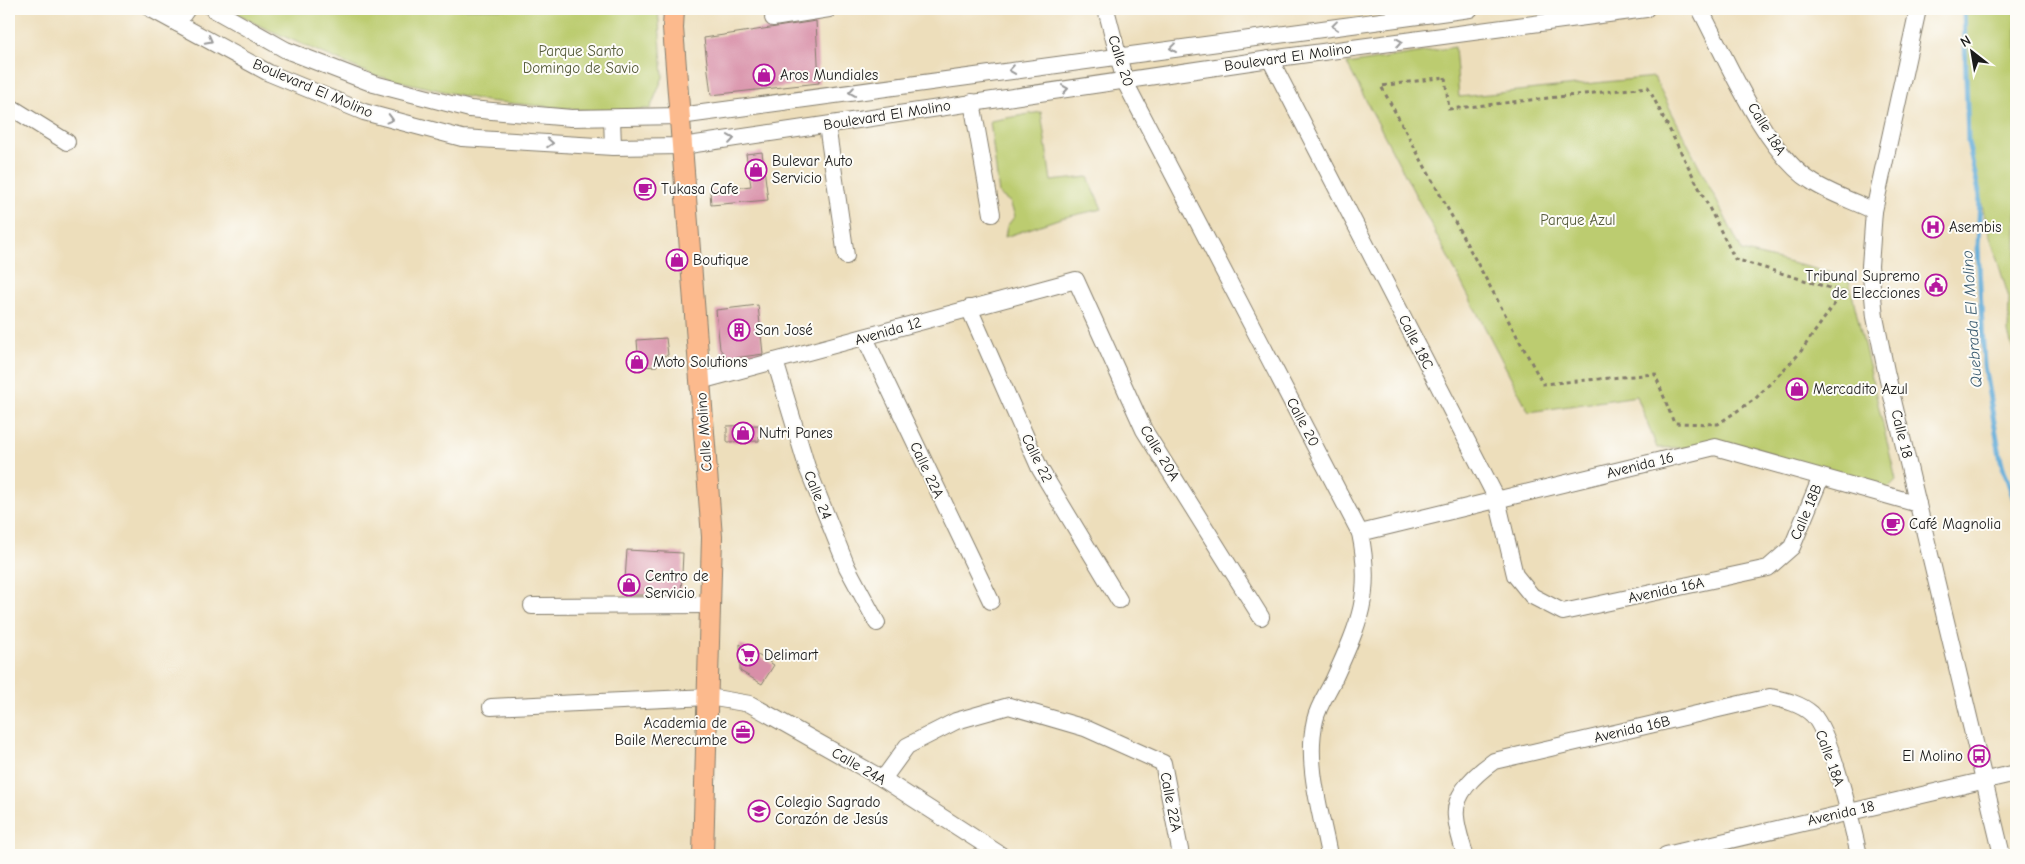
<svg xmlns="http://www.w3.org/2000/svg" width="2025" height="864" font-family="'Comic Neue',sans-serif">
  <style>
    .green { fill: #bccc6f; stroke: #6c7446 }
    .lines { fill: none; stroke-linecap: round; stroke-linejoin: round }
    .stream { stroke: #60abd8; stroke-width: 5 }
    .building { fill: #d88fa8 }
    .minor-casing { stroke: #847d6c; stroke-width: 18 }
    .major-casing { stroke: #847d6c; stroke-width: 22 }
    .path { stroke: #847d6c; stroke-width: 3; stroke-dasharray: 4 4; stroke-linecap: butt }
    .minor { stroke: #fff; stroke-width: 16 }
    .major { stroke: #fcba8d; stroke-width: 20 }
    .oneway { stroke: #999 }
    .labels { text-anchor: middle; stroke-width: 4; stroke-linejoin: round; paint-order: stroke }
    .park-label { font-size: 15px; fill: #545a39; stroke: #fdfcf7 }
    .street-label { font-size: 15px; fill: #1c1c1c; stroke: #fdfcf7 }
    .poi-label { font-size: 15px; fill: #1c1c1c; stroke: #fdfcf7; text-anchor: start }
    .water-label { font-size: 16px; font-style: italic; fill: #3b5c71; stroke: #fdfcf7 }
  </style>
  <rect width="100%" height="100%" fill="#fdfcf7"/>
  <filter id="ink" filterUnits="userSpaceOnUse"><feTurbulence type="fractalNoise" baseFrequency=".02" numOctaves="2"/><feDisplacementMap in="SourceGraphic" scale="10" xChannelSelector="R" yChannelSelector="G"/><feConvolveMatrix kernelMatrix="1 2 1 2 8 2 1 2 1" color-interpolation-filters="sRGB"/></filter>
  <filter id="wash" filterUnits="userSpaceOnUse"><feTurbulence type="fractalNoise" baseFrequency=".0096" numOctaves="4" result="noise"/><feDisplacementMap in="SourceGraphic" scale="20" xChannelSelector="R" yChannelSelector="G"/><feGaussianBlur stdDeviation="1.12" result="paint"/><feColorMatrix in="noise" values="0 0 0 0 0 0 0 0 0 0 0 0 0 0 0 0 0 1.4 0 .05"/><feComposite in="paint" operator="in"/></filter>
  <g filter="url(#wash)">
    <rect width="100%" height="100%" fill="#eddebb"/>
    <!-- green -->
    <g class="green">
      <polygon points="230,9 658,9 663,77 650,109 596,111 486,101 373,75 260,26"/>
      <polygon points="1964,9 2016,9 2016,359 2008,333 2009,298 1987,227 1968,142"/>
      <polygon points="1455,47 1459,97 1654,77 1742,251 1848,277 1896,480 1887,489 1715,447 1657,448 1637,396 1529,412 1347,64"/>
      <polygon points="1041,112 1051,181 1088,177 1102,209 1061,218 1005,237 1007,226 1015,216 1010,202 999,194 990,121"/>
    </g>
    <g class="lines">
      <!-- stream -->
      <polyline class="stream" points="1964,9 1968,142 1980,196 1978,246 1984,366 2001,461 2016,506"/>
    </g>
    <g id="blocks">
      <!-- building -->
      <g class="building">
        <polygon points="816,21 819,83 711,95 704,38"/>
        <polygon points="762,152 768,200 711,205 710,191 751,186 746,154"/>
        <polygon points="758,305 763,354 728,359 720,349 716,310"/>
        <polygon points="666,338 668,355 657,357 657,366 639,367 637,340"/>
        <polygon points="759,425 759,441 727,442 727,426"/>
        <polygon points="627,550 683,553 681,595 624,595"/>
        <polygon points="740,644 774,665 762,684 740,671"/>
      </g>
    </g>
  </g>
  <g filter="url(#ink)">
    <use href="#blocks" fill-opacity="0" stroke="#847d6c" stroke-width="1"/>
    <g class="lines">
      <!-- minor casing -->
      <g class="minor-casing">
        <g id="minor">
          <polyline points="151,9 269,73 364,112 462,138 613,147 682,146 1270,59 1646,9"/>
          <polyline points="213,9 286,50 374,84 470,109 571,118 680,116 1470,9"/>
          <path d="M1106 9 1125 82 1360 533C1373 594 1359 624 1334 679 1328 692 1318 706 1315 720 1305 764 1321 812 1329 855"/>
          <path d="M1700 9C1726 58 1765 152 1811 181 1830 194 1854 201 1874 211"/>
          <polyline points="1918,9 1874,211 1870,266 1875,317 1886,371 2002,855"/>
          <polyline points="773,18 829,9"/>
          <polyline points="177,23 187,9"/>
          <polyline points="1270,59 1497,499 1515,575 1532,596 1563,612 1768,568 1792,547 1821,477"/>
          <polyline points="972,102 992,214"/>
          <polyline points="9,106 67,142"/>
          <polyline points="612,118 613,147"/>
          <polyline points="827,125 846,256"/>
          <polyline points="969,308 1040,469 1119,600"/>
          <polyline points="865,338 991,601"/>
          <polyline points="775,361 807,467 847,567 877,623"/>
          <polyline points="700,381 1076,280 1144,430 1261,617"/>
          <polyline points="1360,533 1715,447 1918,504"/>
          <polyline points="532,606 710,605"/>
          <polyline points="491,707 709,697 750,704 883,779 1001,855"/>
          <polyline points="883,779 907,746 956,721 1009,706 1085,728 1163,763 1181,855"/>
          <path d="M1465 855C1462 843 1457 830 1456 817 1453 793 1477 773 1494 761L1770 697C1784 700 1800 703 1812 714 1832 734 1852 825 1859 855"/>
          <polyline points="1666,855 2016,773"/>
        </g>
      </g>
      <!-- major casing -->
      <g class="major-casing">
        <polyline id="major" points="674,9 673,28 712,537 703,855"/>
      </g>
      <!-- path -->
      <polygon class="path" points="1445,77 1449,109 1648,87 1735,259 1843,292 1799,354 1755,399 1718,424 1674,423 1655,374 1543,384 1381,86"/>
      <!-- minor -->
      <use href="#minor" class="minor"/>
      <!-- major -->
      <use href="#major" class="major"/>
    </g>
    <!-- one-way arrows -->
    <defs><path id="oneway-chevron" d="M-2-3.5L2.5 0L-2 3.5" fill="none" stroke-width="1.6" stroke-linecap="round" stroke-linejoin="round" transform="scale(1.25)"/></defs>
    <g class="oneway">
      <use href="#oneway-chevron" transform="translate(1335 26) rotate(173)"/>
      <use href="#oneway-chevron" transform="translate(209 40) rotate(28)"/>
      <use href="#oneway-chevron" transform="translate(1399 42) rotate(-8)"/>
      <use href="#oneway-chevron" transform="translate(1173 48) rotate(173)"/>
      <use href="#oneway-chevron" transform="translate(1012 70) rotate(172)"/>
      <use href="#oneway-chevron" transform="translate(1065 89) rotate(-8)"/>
      <use href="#oneway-chevron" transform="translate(852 92) rotate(172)"/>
      <use href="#oneway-chevron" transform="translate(390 119) rotate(15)"/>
      <use href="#oneway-chevron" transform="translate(731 139) rotate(-8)"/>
      <use href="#oneway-chevron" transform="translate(550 143) rotate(4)"/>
    </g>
  </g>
  <!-- icons -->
  <defs>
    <g id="shop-ring" transform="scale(1.125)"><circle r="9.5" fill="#fdfcf7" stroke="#b5179e" stroke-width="1.5"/><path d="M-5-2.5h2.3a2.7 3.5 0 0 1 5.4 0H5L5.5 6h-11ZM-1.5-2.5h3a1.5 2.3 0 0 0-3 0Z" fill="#b5179e"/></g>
    <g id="cafe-ring" transform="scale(1.125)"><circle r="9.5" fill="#fdfcf7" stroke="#b5179e" stroke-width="1.5"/><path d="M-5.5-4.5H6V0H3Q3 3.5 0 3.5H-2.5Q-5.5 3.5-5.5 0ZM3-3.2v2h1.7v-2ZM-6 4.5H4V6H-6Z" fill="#b5179e"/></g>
    <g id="hospital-ring" transform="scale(1.125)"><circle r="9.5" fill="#fdfcf7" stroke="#b5179e" stroke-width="1.5"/><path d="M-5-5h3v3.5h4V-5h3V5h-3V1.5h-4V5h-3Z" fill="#b5179e"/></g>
    <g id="civic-ring" transform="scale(1.125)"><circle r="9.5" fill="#fdfcf7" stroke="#b5179e" stroke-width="1.5"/><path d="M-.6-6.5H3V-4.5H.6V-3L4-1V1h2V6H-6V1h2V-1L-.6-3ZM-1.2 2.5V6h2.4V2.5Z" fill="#b5179e"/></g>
    <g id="building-ring" transform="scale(1.125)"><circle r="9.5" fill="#fdfcf7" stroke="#b5179e" stroke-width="1.5"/><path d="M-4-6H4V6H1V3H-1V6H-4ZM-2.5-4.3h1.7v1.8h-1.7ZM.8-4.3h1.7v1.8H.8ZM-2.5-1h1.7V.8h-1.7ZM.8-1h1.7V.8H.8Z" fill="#b5179e"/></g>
    <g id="supermarket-ring" transform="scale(1.125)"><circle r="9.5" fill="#fdfcf7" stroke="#b5179e" stroke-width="1.5"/><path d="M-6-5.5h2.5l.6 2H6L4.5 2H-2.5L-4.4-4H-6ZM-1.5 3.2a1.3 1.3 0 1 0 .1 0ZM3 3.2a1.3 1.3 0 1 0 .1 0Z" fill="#b5179e"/></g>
    <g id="office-ring" transform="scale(1.125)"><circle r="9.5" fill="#fdfcf7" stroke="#b5179e" stroke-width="1.5"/><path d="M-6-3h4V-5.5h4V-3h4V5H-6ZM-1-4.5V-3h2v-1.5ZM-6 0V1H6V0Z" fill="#b5179e"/></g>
    <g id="bus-ring" transform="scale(1.125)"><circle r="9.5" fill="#fdfcf7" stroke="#b5179e" stroke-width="1.5"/><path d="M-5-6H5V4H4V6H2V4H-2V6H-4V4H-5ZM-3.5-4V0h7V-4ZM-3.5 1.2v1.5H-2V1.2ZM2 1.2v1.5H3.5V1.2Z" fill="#b5179e"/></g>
    <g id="school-ring" transform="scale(1.125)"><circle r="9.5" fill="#fdfcf7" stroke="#b5179e" stroke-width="1.5"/><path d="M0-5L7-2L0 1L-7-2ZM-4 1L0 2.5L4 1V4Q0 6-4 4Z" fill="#b5179e"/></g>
  </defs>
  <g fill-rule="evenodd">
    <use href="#shop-ring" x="764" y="75"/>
    <use href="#shop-ring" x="756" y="170"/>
    <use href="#cafe-ring" x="645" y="189"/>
    <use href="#hospital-ring" x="1933" y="227"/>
    <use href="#shop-ring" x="677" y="260"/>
    <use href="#civic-ring" x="1936" y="285"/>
    <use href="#building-ring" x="739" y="330"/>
    <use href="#shop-ring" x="637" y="362"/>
    <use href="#shop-ring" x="1797" y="389"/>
    <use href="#shop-ring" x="743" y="433"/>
    <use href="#cafe-ring" x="1893" y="524"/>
    <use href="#shop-ring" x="629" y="585"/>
    <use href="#supermarket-ring" x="748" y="655"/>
    <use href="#office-ring" x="743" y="732"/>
    <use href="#bus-ring" x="1979" y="756"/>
    <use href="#school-ring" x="759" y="811"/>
  </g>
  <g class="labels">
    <!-- park labels -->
    <g class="park-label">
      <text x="581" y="56">Parque Santo<tspan x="581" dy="17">Domingo de Savio</tspan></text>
      <text x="1578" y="225">Parque Azul</text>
    </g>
    <!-- street labels -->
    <g class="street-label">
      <text transform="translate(1288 57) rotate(-8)" y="5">Boulevard El Molino</text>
      <text transform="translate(1121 61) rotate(72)" y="5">Calle 20</text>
      <text transform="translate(313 88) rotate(23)" y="5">Boulevard El Molino</text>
      <text transform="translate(887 115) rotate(-9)" y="5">Boulevard El Molino</text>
      <text transform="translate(1767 129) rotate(58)" y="5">Calle 18A</text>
      <text transform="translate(888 331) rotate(-16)" y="5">Avenida 12</text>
      <text transform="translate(1416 342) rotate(63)" y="5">Calle 18C</text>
      <text transform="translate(1303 422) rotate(62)" y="5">Calle 20</text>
      <text transform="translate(704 432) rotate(-94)" y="5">Calle Molino</text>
      <text transform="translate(1902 434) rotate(76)" y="5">Calle 18</text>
      <text transform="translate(1160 453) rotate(59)" y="5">Calle 20A</text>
      <text transform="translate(1037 458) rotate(64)" y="5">Calle 22</text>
      <text transform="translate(1640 465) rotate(-14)" y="5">Avenida 16</text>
      <text transform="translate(927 470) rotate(65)" y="5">Calle 22A</text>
      <text transform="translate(818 495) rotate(68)" y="5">Calle 24</text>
      <text transform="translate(1806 512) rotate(-67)" y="5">Calle 18B</text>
      <text transform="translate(1666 590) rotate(-12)" y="5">Avenida 16A</text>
      <text transform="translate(1632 729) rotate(-13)" y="5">Avenida 16B</text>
      <text transform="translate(1830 758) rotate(70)" y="5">Calle 18A</text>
      <text transform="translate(859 766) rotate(30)" y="5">Calle 24A</text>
      <text transform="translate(1171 802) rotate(79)" y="5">Calle 22A</text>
      <text transform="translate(1841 813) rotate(-13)" y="5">Avenida 18</text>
    </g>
    <!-- poi labels -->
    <g class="poi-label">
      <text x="780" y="80">Aros Mundiales</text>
      <text x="772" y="166">Bulevar Auto<tspan x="772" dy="17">Servicio</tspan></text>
      <text x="661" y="194">Tukasa Cafe</text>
      <text x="1949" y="232">Asembis</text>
      <text x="693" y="265">Boutique</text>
      <text x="1920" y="281" text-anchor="end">Tribunal Supremo<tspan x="1920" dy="17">de Elecciones</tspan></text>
      <text x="755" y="335">San José</text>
      <text x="653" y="367">Moto Solutions</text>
      <text x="1813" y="394">Mercadito Azul</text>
      <text x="759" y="438">Nutri Panes</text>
      <text x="1909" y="529">Café Magnolia</text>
      <text x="645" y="581">Centro de<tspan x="645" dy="17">Servicio</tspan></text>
      <text x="764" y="660">Delimart</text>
      <text x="727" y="728" text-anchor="end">Academia de<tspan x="727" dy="17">Baile Merecumbe</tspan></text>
      <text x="1963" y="761" text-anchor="end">El Molino</text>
      <text x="775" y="807">Colegio Sagrado<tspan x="775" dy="17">Corazón de Jesús</tspan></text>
    </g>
    <!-- water labels -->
    <g class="water-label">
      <text transform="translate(1971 319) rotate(-94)" y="6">Quebrada El Molino</text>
    </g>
  </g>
  <!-- margin -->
  <rect width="2025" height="864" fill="none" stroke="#fdfcf7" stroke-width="30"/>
  <!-- north arrow -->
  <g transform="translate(1972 52) rotate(329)" stroke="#fdfcf7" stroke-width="4" paint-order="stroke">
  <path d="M0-4L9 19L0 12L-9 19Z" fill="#1c1c1c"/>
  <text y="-8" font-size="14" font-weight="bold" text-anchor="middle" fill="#1c1c1c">N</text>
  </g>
</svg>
